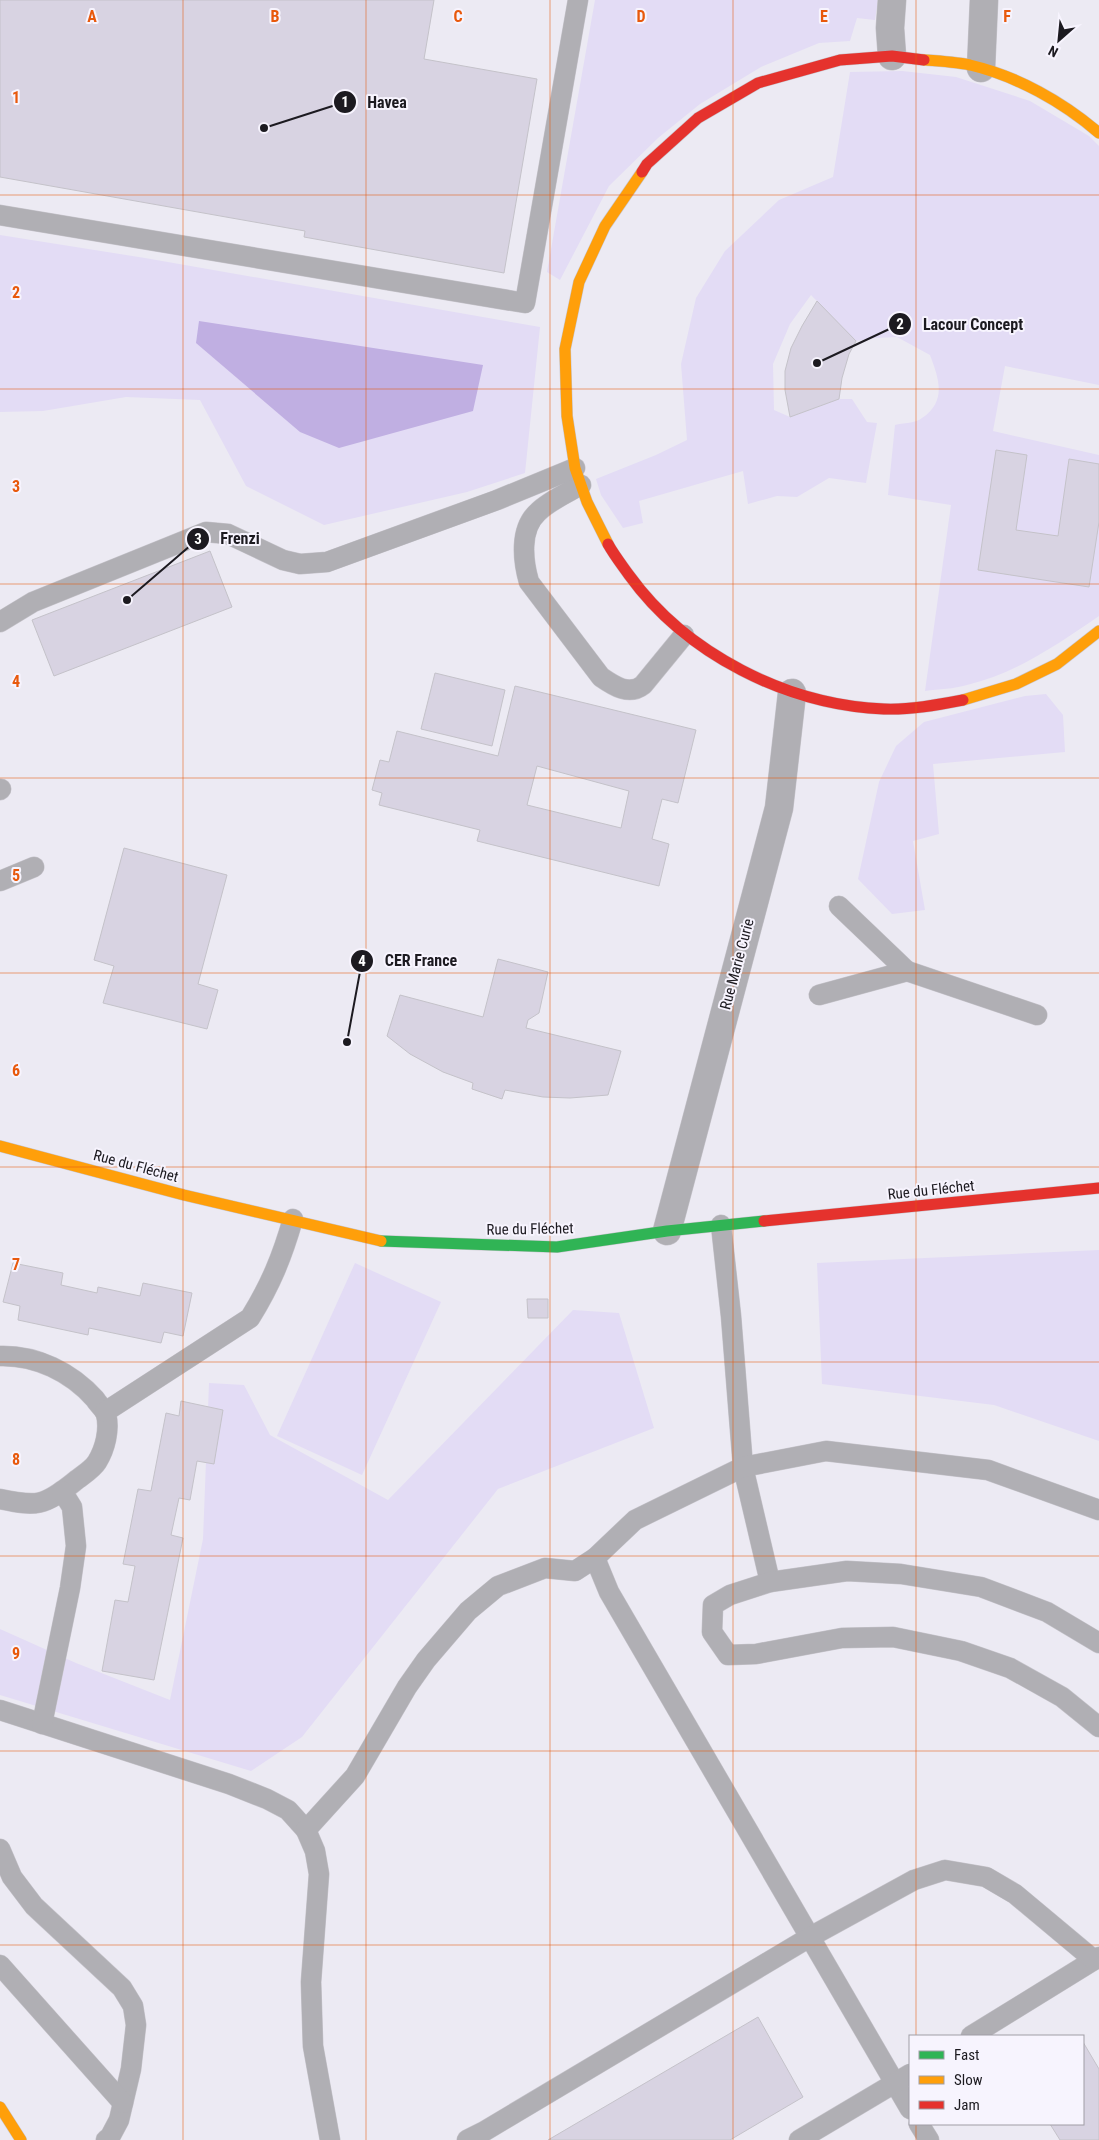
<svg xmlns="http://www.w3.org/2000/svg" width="1099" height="2140" font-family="'Roboto Condensed',sans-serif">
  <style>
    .green { fill: #e3dcf5 }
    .water { fill: #c0afe2 }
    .building { fill: #d8d3e2; stroke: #c4c2c9; fill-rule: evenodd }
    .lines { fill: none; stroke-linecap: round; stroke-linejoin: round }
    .lane-casing { stroke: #c7c5cc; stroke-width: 21 }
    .street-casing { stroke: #c7c5cc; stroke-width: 29 }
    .fast-casing { stroke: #c7c5cc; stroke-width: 12 }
    .slow-casing { stroke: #c7c5cc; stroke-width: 12 }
    .jam-casing { stroke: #c7c5cc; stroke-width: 12 }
    .lane { stroke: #b0afb4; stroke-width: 20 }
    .street { stroke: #b0afb4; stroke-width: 28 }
    .fast { stroke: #30b455; stroke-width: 11 }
    .slow { stroke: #ff9f0a; stroke-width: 11 }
    .jam { stroke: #e5322d; stroke-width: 11 }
    .grid { fill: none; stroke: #e8590c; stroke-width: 1; stroke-opacity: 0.55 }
    .labels { text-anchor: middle; stroke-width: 4; stroke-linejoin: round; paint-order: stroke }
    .street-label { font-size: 15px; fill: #1c1a20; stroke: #f7f4fe }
    .grid-label { font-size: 16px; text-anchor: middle; font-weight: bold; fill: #e8590c; stroke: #f7f4fe; stroke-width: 4; stroke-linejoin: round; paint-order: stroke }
    .leader { fill: none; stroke: #1c1a20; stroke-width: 2 }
    .callout-dot { fill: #1c1a20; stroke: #f7f4fe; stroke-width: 2 }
    .mark-label { font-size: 15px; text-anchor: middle; font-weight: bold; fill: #fff }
    .callout-label { font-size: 16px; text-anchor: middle; font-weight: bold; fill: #1c1a20; stroke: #f7f4fe; stroke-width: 4; stroke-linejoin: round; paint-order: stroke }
  </style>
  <rect width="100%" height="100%" fill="#eceaf3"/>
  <!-- green -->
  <g class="green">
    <polygon points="595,0 878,0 875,20 857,18 850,41 819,43 761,67 700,104 658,138 609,186 560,280 547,272"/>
    <path d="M902 71 956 77 1030 101 1089 136 1099 146V385L1005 366 993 431 1099 455V616C1058 644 1017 673 967 685 954 689 939 689 925 691L951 505 888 495 895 425C903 423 916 423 922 418 947 401 939 379 930 355L897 337 876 338 856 341 811 295 790 324 773 364 774 410 790 417 839 399H852L867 422 877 423 866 483 829 478 797 497 777 496 748 504 743 471 639 501 643 523 623 528 601 495 596 479 656 455 687 440 681 364 696 298 725 251 779 200 833 177 850 72Z"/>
    <polygon points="0,235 145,258 540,327 525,473 467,492 324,525 246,486 200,400 126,397 43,411 0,412"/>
    <polygon points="1046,694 1063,715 1065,752 933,764 939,834 913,841 925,910 892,914 858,879 879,782 896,746 924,722 1025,696"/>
    <polygon points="1099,1250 1099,1441 994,1405 822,1384 817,1263"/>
    <polygon points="355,1263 441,1302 362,1475 277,1436"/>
    <polygon points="573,1310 619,1313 654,1428 498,1489 302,1737 251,1771 0,1695 0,1629 76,1663 170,1700 203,1539 209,1383 244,1385 270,1435 388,1500"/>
  </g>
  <!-- water -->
  <polygon class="water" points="199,321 483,365 473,411 339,448 300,432 196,343"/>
  <!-- building -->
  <g class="building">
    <polygon points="0,0 434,0 424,59 537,79 504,273 304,237 305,231 0,177"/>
    <polygon points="817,301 856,341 849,354 842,378 839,399 790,417 785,390 785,371 791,348 802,326"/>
    <polygon points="996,450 1027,455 1016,530 1058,536 1069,459 1099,464 1099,522 1089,587 978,570"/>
    <polygon points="210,551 232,607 54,676 32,620"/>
    <polygon points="435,673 505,690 492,746 421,729"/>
    <path d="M515 686 696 730 678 803 662 799 652 839 669 844 659 886 477 841 480 830 379 805 382 793 372 790 380 760 389 762 397 731 498 756ZM537 766 629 791 621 828 527 805Z"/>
    <polygon points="124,848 227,875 198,984 218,990 207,1029 103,1003 114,966 94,960"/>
    <polygon points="498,959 548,972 539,1013 528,1020 526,1028 621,1051 608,1095 570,1098 543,1097 505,1090 502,1099 472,1089 473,1083 443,1072 410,1054 387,1036 400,995 483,1017"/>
    <polygon points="13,1263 63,1273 61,1285 97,1293 98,1287 140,1296 143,1283 192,1293 183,1336 164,1332 161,1343 89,1328 88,1335 18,1320 20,1306 3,1302"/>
    <polygon points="527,1299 548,1299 548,1318 528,1318"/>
    <polygon points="181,1401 223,1410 214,1464 197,1461 190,1500 179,1498 171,1535 183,1538 154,1680 102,1671 115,1600 128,1602 135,1566 123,1564 138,1489 151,1491 166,1413 179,1416"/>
    <polygon points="758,2017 803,2097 730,2140 548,2140"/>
    <polygon points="1083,2042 1099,2069 1099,2140 1060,2140 1050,2124 1083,2124"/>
  </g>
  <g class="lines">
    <!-- lane casing -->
    <g class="lane-casing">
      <g id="lane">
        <polyline points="0,215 525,303 578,0"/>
        <path d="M581 485C567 493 549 501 538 512 519 529 523 561 529 582L601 677C614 686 629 696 643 685L684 635"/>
        <polyline points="0,622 33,602 206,532 228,534 283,560 300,564 327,562 497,500 575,468"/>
        <polyline points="0,790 1,789"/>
        <polyline points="0,881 34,867"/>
        <polyline points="907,971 1037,1015"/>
        <polyline points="819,995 907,971 839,906"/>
        <polyline points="721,1225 731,1316 743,1467 770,1582"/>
        <path d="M0 1356C36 1355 71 1372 95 1399 98 1404 104 1409 106 1414 110 1430 105 1449 97 1462 92 1470 81 1476 74 1482 44 1506 37 1507 0 1499"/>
        <path d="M105 1412 250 1318C271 1284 282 1257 293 1219"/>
        <polyline points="595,1558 635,1520 743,1467 826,1451 988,1470 1099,1510"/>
        <polyline points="1099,1643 1047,1612 981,1587 901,1574 847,1571 770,1582 730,1595 713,1605 712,1632 728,1655 756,1654 842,1638 893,1637 961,1651 1010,1668 1062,1697 1099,1727"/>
        <polyline points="0,1710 229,1784 267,1799 288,1810 306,1830"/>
        <polyline points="42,1724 70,1588 76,1546 72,1507 62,1491"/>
        <polyline points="0,1849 12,1877 34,1906 122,1988 133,2006 136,2025 131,2069 119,2120 110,2137 106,2140"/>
        <polyline points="0,1965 123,2103"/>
        <polyline points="971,2036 1099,1957"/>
        <polyline points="919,2124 929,2140"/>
        <polyline points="330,2140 313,2046 311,1982 319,1874 315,1851 306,1830 355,1776 407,1687 426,1660 468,1611 498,1586 545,1568 575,1571 595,1558 609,1592 910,2109"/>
        <polyline points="467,2140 483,2132 810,1937 914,1880 945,1870 986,1877 1015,1894 1094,1960"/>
        <polyline points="799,2140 910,2074"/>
      </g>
    </g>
    <!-- street casing -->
    <g class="street-casing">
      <g id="street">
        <polyline points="892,56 890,28 892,0"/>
        <polyline points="981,68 984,0"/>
        <polyline points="667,1231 779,808 792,693"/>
      </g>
    </g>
    <!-- fast casing -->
    <g class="fast-casing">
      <polyline id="fast" points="381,1241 557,1247 667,1231 764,1221"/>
    </g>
    <!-- slow casing -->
    <g class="slow-casing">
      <g id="slow">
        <path d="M924 60C939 61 955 62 970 65 1017 76 1063 102 1099 133"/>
        <polyline points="608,544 587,502 575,468 567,416 565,349 579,282 605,226 642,172"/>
        <polyline points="963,700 1016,684 1057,664 1099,631"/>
        <polyline points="0,1146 184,1195 381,1241"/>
        <polyline points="0,2107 21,2140"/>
      </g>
    </g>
    <!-- jam casing -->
    <g class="jam-casing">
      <g id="jam">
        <polyline points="642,172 647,164 698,118 758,83 840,60 892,56 924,60"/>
        <path d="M608 544C614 555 622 565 629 575 686 654 787 705 884 709 910 710 937 705 963 700"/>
        <polyline points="764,1221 1099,1188"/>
      </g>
    </g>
    <!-- lane -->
    <use href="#lane" class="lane"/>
    <!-- street -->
    <use href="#street" class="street"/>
    <!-- fast -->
    <use href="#fast" class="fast"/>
    <!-- slow -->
    <use href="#slow" class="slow"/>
    <!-- jam -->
    <use href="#jam" class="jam"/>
  </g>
  <!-- grid -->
  <path class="grid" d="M183 0V2140M366 0V2140M550 0V2140M733 0V2140M916 0V2036M0 195H1099M0 389H1099M0 584H1099M0 778H1099M0 973H1099M0 1167H1099M0 1362H1099M0 1556H1099M0 1751H1099M0 1945H1099M916 2124V2140"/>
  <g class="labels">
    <!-- street labels -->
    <g class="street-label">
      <text transform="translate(737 964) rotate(-75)" y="5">Rue Marie Curie</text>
      <text transform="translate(136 1166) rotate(15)" y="5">Rue du Fléchet</text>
      <text transform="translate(931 1190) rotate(-6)" y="5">Rue du Fléchet</text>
      <text transform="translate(530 1229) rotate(-1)" y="5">Rue du Fléchet</text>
    </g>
  </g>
  <g class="grid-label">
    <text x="92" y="22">A</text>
    <text x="275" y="22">B</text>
    <text x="458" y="22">C</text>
    <text x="641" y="22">D</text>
    <text x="824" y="22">E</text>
    <text x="1007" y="22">F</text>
    <text x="16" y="103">1</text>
    <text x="16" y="298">2</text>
    <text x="16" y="492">3</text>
    <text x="16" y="687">4</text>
    <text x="16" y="881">5</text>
    <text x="16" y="1076">6</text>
    <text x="16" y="1270">7</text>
    <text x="16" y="1465">8</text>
    <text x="16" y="1659">9</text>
  </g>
  <!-- callouts -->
  <path class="leader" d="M264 128L345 102M817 363L900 324M127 600L198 539M347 1042L362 961"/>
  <g class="callout-dot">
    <circle cx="264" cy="128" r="5"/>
    <circle cx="817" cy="363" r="5"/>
    <circle cx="127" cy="600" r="5"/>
    <circle cx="347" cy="1042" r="5"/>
    <circle cx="345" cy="102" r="12"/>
    <circle cx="900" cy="324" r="12"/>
    <circle cx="198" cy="539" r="12"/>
    <circle cx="362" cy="961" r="12"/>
  </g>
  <g class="mark-label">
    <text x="345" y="107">1</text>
    <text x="900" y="329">2</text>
    <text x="198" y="544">3</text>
    <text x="362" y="966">4</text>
  </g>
  <g class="callout-label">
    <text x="387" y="108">Havea</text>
    <text x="973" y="330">Lacour Concept</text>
    <text x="240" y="544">Frenzi</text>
    <text x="421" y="966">CER France</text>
  </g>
  <!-- legend -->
  <rect x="909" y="2035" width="175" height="90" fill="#f7f4fe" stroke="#9f9da5"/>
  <rect x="919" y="2051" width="25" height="8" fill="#30b455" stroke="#9f9da5"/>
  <text x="954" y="2060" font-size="15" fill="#1c1a20">Fast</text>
  <rect x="919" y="2076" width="25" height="8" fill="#ff9f0a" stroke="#9f9da5"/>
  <text x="954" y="2085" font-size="15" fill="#1c1a20">Slow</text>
  <rect x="919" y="2101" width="25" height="8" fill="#e5322d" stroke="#9f9da5"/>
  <text x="954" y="2110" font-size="15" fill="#1c1a20">Jam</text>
  <!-- north arrow -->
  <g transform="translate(1059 40) rotate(207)" stroke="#f7f4fe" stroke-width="4" paint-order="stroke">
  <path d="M0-4L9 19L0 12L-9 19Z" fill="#1c1a20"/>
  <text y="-8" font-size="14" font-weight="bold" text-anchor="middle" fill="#1c1a20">N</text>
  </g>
</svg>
